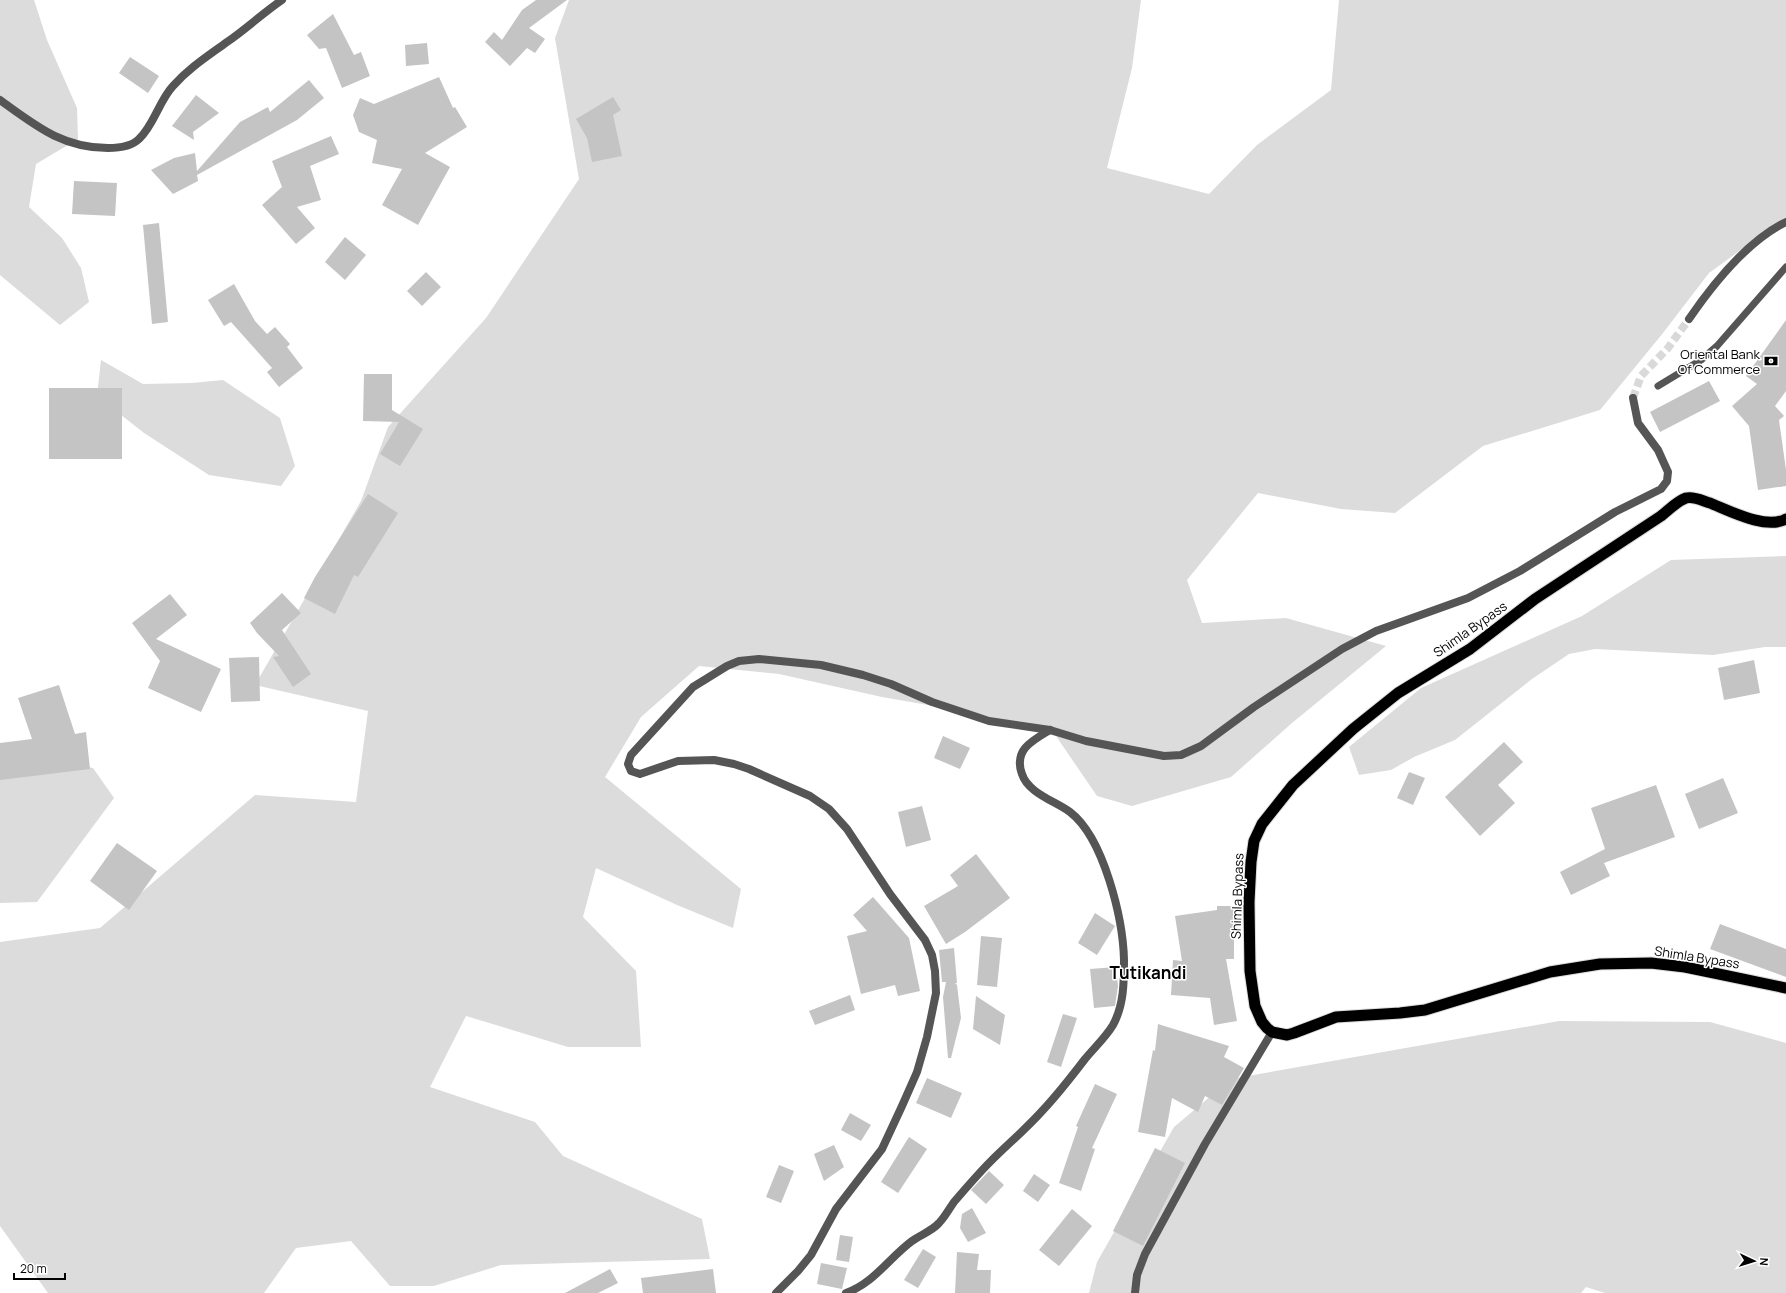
<svg xmlns="http://www.w3.org/2000/svg" width="1786" height="1293" font-family="Manrope,sans-serif">
  <style>
    .green { fill: #dcdcdc }
    .building { fill: #c4c4c4 }
    .lines { fill: none; stroke-linecap: round; stroke-linejoin: round }
    .minor-tunnel { stroke: #d9d9d9; stroke-width: 8; stroke-dasharray: 8 4; stroke-linecap: butt }
    .trunk-casing { stroke: #dbdbdb; stroke-width: 13 }
    .service { stroke: #555; stroke-width: 7 }
    .minor { stroke: #555; stroke-width: 8 }
    .trunk { stroke: #000; stroke-width: 11 }
    .labels { text-anchor: middle; stroke-width: 3; stroke-linejoin: round; paint-order: stroke }
    .poi-label { font-size: 13px; fill: #000; stroke: #fff; text-anchor: end }
    .street-label { font-size: 13px; fill: #000; stroke: #fff }
    .district-label { font-size: 17px; font-weight: bold; fill: #000; stroke: #fff }
  </style>
  <rect width="100%" height="100%" fill="#fff"/>
  <!-- green -->
  <g class="green">
    <polygon points="0,0 34,0 47,40 77,108 78,139 36,164 29,207 62,238 81,268 89,302 60,325 0,275"/>
    <polygon points="569,0 1141,0 1132,68 1107,168 1209,194 1257,145 1331,90 1339,0 1786,0 1786,217 1709,273 1663,333 1600,410 1483,446 1395,513 1341,509 1258,493 1187,580 1202,623 1286,618 1386,646 1292,723 1231,777 1132,806 1097,796 1056,736 980,714 882,697 779,674 699,666 641,717 605,777 741,889 733,928 677,905 596,868 583,917 636,971 641,1047 568,1047 466,1016 430,1087 535,1122 563,1156 702,1219 710,1259 501,1265 434,1286 390,1286 351,1241 296,1248 264,1293 48,1293 0,1226 0,942 100,928 255,795 356,802 368,711 255,685 361,501 388,427 486,318 579,179 555,38"/>
    <polygon points="101,360 143,384 192,383 223,380 280,418 295,466 281,486 209,475 144,433 97,396"/>
    <polygon points="1786,556 1786,647 1765,647 1713,655 1595,649 1569,654 1532,679 1455,740 1414,757 1391,770 1359,775 1349,747 1421,688 1582,616 1671,560"/>
    <polygon points="0,753 11,753 93,768 114,798 37,902 0,903"/>
    <polygon points="1559,1021 1710,1022 1786,1043 1786,1293 1605,1293 1586,1287 1581,1293 1089,1293 1097,1262 1174,1127 1231,1079"/>
  </g>
  <!-- building -->
  <g class="building">
    <polygon points="536,0 567,0 529,28 545,39 535,53 527,48 510,66 485,42 494,32 502,40 522,10"/>
    <polygon points="333,14 354,55 361,52 370,76 342,88 326,48 319,49 307,35"/>
    <polygon points="427,43 429,64 406,66 405,45"/>
    <polygon points="130,57 159,76 148,93 119,73"/>
    <polygon points="439,77 453,108 455,107 467,127 425,153 450,167 418,225 382,205 402,169 372,163 377,140 359,132 353,115 360,98 374,104"/>
    <polygon points="309,80 324,98 297,120 197,175 198,181 173,194 151,170 174,158 195,153 197,171 240,122 268,107 270,112"/>
    <polygon points="196,95 219,113 193,132 194,140 172,126"/>
    <polygon points="613,97 621,110 613,115 622,156 592,162 587,138 576,119"/>
    <polygon points="331,136 339,154 310,166 321,200 297,207 315,228 296,244 262,205 282,187 272,161"/>
    <polygon points="74,181 117,183 115,216 72,214"/>
    <polygon points="159,223 168,322 152,324 143,225"/>
    <polygon points="345,237 366,255 345,280 325,262"/>
    <polygon points="426,272 441,287 422,306 407,291"/>
    <polygon points="234,284 255,321 267,334 275,327 290,344 287,347 303,368 279,387 267,372 272,368 231,322 224,326 208,300"/>
    <polygon points="1786,320 1786,391 1775,406 1784,416 1779,420 1786,470 1786,486 1758,490 1749,426 1732,406 1757,384 1746,376"/>
    <polygon points="364,374 392,374 392,410 423,429 400,466 380,454 399,422 363,421"/>
    <polygon points="1709,381 1720,401 1660,432 1650,412"/>
    <rect x="49" y="388" width="73" height="71"/>
    <polygon points="368,494 398,513 358,577 354,575 335,614 304,598 315,577"/>
    <polygon points="282,593 301,613 282,630 311,674 293,687 273,657 279,656 257,633 250,623"/>
    <polygon points="170,594 187,615 156,639 221,669 201,712 148,688 160,661 132,623"/>
    <polygon points="259,657 260,701 231,702 229,658"/>
    <polygon points="1754,660 1760,693 1724,700 1718,668"/>
    <polygon points="59,685 75,734 86,732 90,769 0,780 0,743 32,739 18,698"/>
    <polygon points="943,736 970,748 960,769 934,758"/>
    <polygon points="1504,742 1523,762 1498,785 1515,803 1480,836 1445,797"/>
    <polygon points="1409,772 1425,778 1413,805 1397,798"/>
    <polygon points="1723,778 1738,813 1699,829 1685,794"/>
    <polygon points="1656,785 1675,837 1604,863 1610,876 1571,895 1560,872 1605,849 1591,808"/>
    <polygon points="922,806 931,840 906,847 898,812"/>
    <polygon points="117,843 157,871 129,910 90,881"/>
    <polygon points="976,854 1010,898 965,932 946,944 924,906 958,886 950,875"/>
    <polygon points="873,897 909,938 920,991 898,996 895,985 861,994 847,936 867,931 853,915"/>
    <polygon points="1217,906 1234,906 1234,959 1226,959 1237,1021 1214,1025 1210,998 1171,995 1173,960 1182,961 1175,916 1217,910"/>
    <polygon points="1095,913 1115,926 1097,955 1078,943"/>
    <polygon points="1720,924 1786,949 1786,977 1710,949"/>
    <polygon points="981,936 1002,938 997,987 977,985"/>
    <polygon points="954,948 957,983 955,983 957,985 961,1018 951,1058 948,1058 943,997 946,982 942,982 939,950"/>
    <polygon points="1116,967 1118,986 1115,1006 1094,1008 1090,969"/>
    <polygon points="850,995 855,1010 815,1025 809,1011"/>
    <polygon points="976,996 1005,1015 1000,1045 973,1029"/>
    <polygon points="1063,1014 1077,1018 1061,1067 1047,1062"/>
    <polygon points="1158,1024 1229,1046 1224,1057 1244,1068 1222,1105 1205,1096 1198,1112 1172,1098 1165,1137 1138,1132 1153,1050 1155,1051"/>
    <polygon points="927,1078 962,1093 951,1118 916,1103"/>
    <polygon points="1095,1084 1117,1094 1092,1148 1095,1149 1081,1191 1059,1183 1078,1127 1076,1126"/>
    <polygon points="850,1113 871,1125 861,1141 841,1130"/>
    <polygon points="909,1137 927,1149 898,1193 881,1182"/>
    <polygon points="834,1145 844,1167 824,1181 814,1154"/>
    <polygon points="1155,1148 1185,1163 1143,1246 1113,1231"/>
    <polygon points="779,1165 794,1171 781,1203 766,1197"/>
    <polygon points="989,1171 1004,1185 986,1204 971,1190"/>
    <polygon points="1034,1174 1050,1185 1038,1202 1023,1191"/>
    <polygon points="972,1208 986,1233 968,1242 960,1228 962,1214"/>
    <polygon points="1072,1209 1092,1226 1059,1266 1039,1250"/>
    <polygon points="840,1235 853,1237 849,1262 836,1260"/>
    <polygon points="923,1249 936,1257 918,1288 904,1280"/>
    <polygon points="957,1252 979,1254 977,1270 991,1270 990,1293 955,1293"/>
    <polygon points="821,1263 847,1268 842,1289 817,1284"/>
    <polygon points="610,1269 618,1283 598,1293 565,1293"/>
    <polygon points="713,1269 716,1293 643,1293 641,1278"/>
  </g>
  <g class="lines">
    <!-- minor-tunnel -->
    <polyline class="minor-tunnel" points="1633,398 1641,376 1668,348 1689,319"/>
    <!-- trunk casing -->
    <g class="trunk-casing">
      <path id="trunk" d="M1786 519C1766 530 1730 511 1710 503 1703 501 1694 496 1686 498 1677 501 1669 510 1661 516L1535 599 1470 649 1398 693 1353 729 1293 785 1262 824 1254 841 1251 862 1249 902 1250 971 1255 1006 1262 1022 1267 1028 1272 1032 1287 1035 1294 1033 1336 1017 1400 1013 1425 1010 1550 972 1600 964 1651 963 1685 967 1786 988"/>
    </g>
    <!-- service -->
    <polyline class="service" points="1658,386 1701,360 1717,346 1786,267"/>
    <!-- minor -->
    <g class="minor">
      <path d="M0 100C35 125 62 148 108 148 119 148 131 147 139 139 154 125 159 101 173 86 189 68 208 56 227 42 246 29 263 13 282 0"/>
      <path d="M1689 319C1713 284 1747 241 1786 222"/>
      <polyline points="776,1293 798,1271 811,1255 836,1209 882,1149 902,1106 917,1072 927,1037 936,993 935,971 932,955 925,940 890,894 847,829 829,809 810,796 749,769 734,764 714,760 678,761 640,774 631,771 628,764 631,755 693,687 727,666 739,661 759,659 821,665 863,675 891,684 932,702 989,721 1050,730 1086,741 1164,756 1181,755 1201,746 1254,707 1342,649 1376,631 1468,598 1520,571 1615,512 1661,489 1667,481 1668,472 1658,450 1638,423 1633,398"/>
      <path d="M846 1293C874 1283 889 1258 912 1241 920 1235 932 1231 939 1223 945 1217 949 1209 954 1202 966 1188 978 1174 991 1161 1008 1144 1027 1128 1043 1110 1058 1094 1072 1076 1085 1059 1094 1048 1106 1037 1113 1025 1124 1005 1124 982 1124 960 1123 919 1104 838 1070 812 1055 801 1028 793 1022 774 1013 750 1033 740 1050 730"/>
      <polyline points="1135,1293 1137,1275 1145,1254 1205,1144 1272,1032"/>
    </g>
    <!-- trunk -->
    <use href="#trunk" class="trunk"/>
  </g>
  <!-- icons -->
  <defs>
    <g id="bank-bare" transform="scale(1.08)"><path d="M-6-4H6V4H-6ZM0-2.3a2.3 2.3 0 1 0 0 4.6a2.3 2.3 0 1 0 0-4.6Z" fill="#000" stroke="#fff" stroke-width="2.5" paint-order="stroke"/></g>
  </defs>
  <g fill-rule="evenodd">
    <use href="#bank-bare" x="1771" y="361"/>
  </g>
  <g class="labels">
    <!-- poi labels -->
    <g class="poi-label">
      <text x="1760" y="359">Oriental Bank<tspan x="1760" dy="15">Of Commerce</tspan></text>
    </g>
    <!-- street labels -->
    <g class="street-label">
      <text transform="translate(1470 629) rotate(-35)" y="5">Shimla Bypass</text>
      <text transform="translate(1237 896) rotate(-88)" y="5">Shimla Bypass</text>
      <text transform="translate(1697 957) rotate(9)" y="5">Shimla Bypass</text>
    </g>
    <!-- district labels -->
    <g class="district-label">
      <text x="1148" y="979">Tutikandi</text>
    </g>
  </g>
  <!-- north arrow -->
  <g transform="translate(1754 1261) rotate(94)" stroke="#ffffff" stroke-width="3" paint-order="stroke">
  <path d="M0-3L7 15L0 10L-7 15Z" fill="#000000"/>
  <text y="-6" font-size="11" font-weight="bold" text-anchor="middle" fill="#000000">N</text>
  </g>
  <!-- scale -->
  <path d="M14 1273v6h51v-6" fill="none" stroke="#000000" stroke-width="2"/>
  <text x="20" y="1273" font-size="12" fill="#000000" stroke="#ffffff" stroke-width="3" paint-order="stroke">20 m</text>
</svg>
